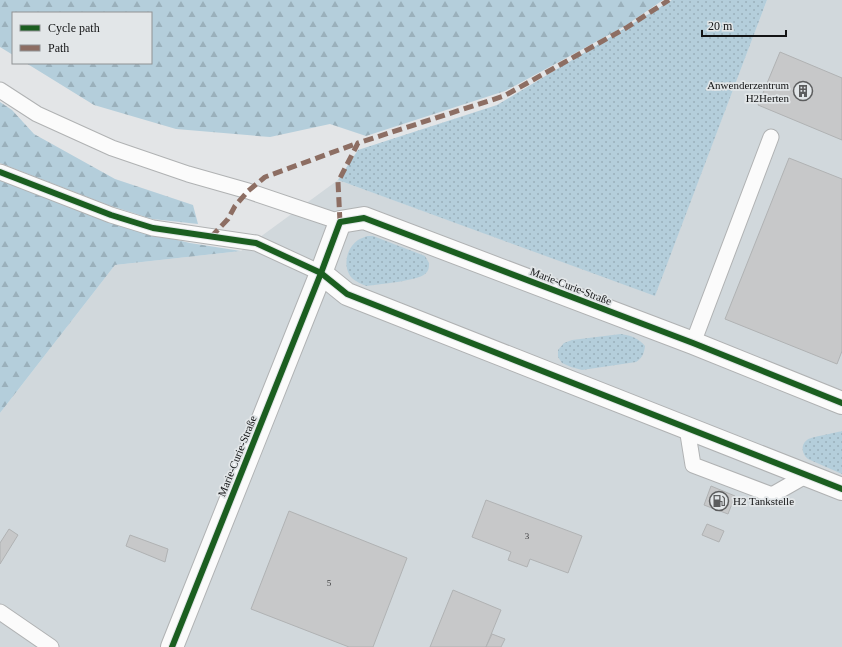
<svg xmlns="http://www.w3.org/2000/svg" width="842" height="647" font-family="Georgia,serif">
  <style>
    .built { fill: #d1d8dc }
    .grass { fill: url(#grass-dots) }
    .forest { fill: url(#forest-firs) }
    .building { fill: #c7c8c9; stroke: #b0b2b3 }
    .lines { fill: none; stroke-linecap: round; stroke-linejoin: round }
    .service-casing { stroke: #b0b2b3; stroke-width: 17 }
    .minor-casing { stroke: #b0b2b3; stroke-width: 24 }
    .service { stroke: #fbfbfb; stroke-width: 15 }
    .minor { stroke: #fbfbfb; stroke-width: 22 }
    .quiet { stroke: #8d6e63; stroke-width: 5; stroke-dasharray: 10 5; stroke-linecap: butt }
    .cycleway-casing { stroke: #e2e6e8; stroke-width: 8 }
    .cycleway { stroke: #1b5e20; stroke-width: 6 }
    .labels { text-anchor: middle; stroke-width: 3.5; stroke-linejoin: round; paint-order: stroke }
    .number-label { font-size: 9px; fill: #404142 }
    .poi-label { font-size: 11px; fill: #131415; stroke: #e2e6e8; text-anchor: end }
    .street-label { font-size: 11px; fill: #131415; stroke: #e2e6e8 }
  </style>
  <defs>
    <pattern id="grass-dots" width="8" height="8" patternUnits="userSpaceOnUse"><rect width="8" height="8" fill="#b4cedb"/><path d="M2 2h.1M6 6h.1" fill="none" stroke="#9ab0bb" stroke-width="1.8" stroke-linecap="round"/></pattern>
    <pattern id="forest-firs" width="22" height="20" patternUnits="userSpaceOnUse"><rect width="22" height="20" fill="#b4cedb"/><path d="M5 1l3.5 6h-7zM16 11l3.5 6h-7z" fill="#9ab0bb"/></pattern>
  </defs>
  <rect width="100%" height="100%" fill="#e3e5e7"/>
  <!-- built -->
  <polygon class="built" points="767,0 842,0 842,647 0,647 0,413 115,265 241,251 338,180 655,295"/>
  <!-- grass -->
  <g class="grass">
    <polygon points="672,0 767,0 655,296 338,180 358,150 497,105"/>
    <path d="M367 236H373L425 256 429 263C429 267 429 271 425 274 417 281 379 284 367 286 361 284 352 280 349 274 343 262 348 247 358 240 361 238 365 237 367 236Z"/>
    <path d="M621 334C632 336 638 338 645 346 644 354 642 358 636 362L582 370 571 367 562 363 558 357V350L564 343 572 340Z"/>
    <path d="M842 431V474L808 459C802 454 800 445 807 440 810 437 836 433 842 431Z"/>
  </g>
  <!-- forest -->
  <g class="forest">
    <polygon points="0,0 663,0 625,26 505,91 366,136 330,124 270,137 176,129 94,105 26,63 151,63 151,13 13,13 13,55 0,47"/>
    <polygon points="0,102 12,110 34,134 115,179 193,205 198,224 152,219 108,205 0,163"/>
    <polygon points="0,180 126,228 190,243 241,251 115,265 0,413"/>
  </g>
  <!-- building -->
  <g class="building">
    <polygon points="780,52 842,78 842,140 758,105"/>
    <polygon points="789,158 842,179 842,351 837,364 725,319"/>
    <polygon points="711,486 735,496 728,514 704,505"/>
    <polygon points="486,500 582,536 568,573 530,559 527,567 508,560 511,552 472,537"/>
    <polygon points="289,511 407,558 373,647 349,647 251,609"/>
    <polygon points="707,524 724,531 719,542 702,535"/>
    <polygon points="9,529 18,535 0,564 0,543"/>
    <polygon points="130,535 168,549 165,562 126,546"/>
    <polygon points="453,590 501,610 486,647 430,647"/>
    <polygon points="492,634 505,639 501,647 486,647"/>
  </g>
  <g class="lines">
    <!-- service casing -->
    <g class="service-casing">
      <g id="service">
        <polyline points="0,90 37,114 112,148 188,174 248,191 340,222"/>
        <polyline points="0,172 111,215 153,228 256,243 321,273"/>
        <polyline points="693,343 771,137"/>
        <polyline points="687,428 693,465 772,495 807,475"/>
        <polyline points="0,612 51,647"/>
      </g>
    </g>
    <!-- minor casing -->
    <g class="minor-casing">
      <g id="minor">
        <polyline points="321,273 347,294 842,489"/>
        <polyline points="172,647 321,273 340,222 364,218 693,343 842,403"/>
      </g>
    </g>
    <!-- service -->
    <use href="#service" class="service"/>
    <!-- minor -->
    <use href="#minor" class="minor"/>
    <!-- quiet -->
    <g class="quiet">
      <polyline points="340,222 338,182 358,143 504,96 626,28 669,0"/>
      <polyline points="211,237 228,219 235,206 248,191 265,177 358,143"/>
    </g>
    <!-- cycleway casing -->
    <g class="cycleway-casing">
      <g id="cycleway">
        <polyline points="0,172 111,215 153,228 256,243 321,273 347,294 842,489"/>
        <polyline points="172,647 321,273 340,222 364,218 693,343 842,403"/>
      </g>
    </g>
    <!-- cycleway -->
    <use href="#cycleway" class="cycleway"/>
  </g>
  <!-- icons -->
  <defs>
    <g id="building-ring" transform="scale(1)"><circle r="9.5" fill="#e2e6e8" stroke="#5c5d5e" stroke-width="1.5"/><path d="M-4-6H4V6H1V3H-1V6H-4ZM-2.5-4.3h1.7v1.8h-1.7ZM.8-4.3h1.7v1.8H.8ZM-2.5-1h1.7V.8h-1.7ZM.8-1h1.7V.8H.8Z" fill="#5c5d5e"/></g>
    <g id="fuel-ring" transform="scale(1)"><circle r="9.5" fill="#e2e6e8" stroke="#5c5d5e" stroke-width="1.5"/><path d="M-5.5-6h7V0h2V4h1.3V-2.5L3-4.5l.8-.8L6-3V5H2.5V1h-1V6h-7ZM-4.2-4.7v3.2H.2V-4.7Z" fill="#5c5d5e"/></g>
  </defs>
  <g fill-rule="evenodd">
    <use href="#building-ring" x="803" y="91"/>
    <use href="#fuel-ring" x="719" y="501"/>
  </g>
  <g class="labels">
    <!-- number labels -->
    <g class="number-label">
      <text x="527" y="539">3</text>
      <text x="329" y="586">5</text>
    </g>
    <!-- poi labels -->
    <g class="poi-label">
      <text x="789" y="89">Anwenderzentrum<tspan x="789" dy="13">H2Herten</tspan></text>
      <text x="733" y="505" text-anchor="start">H2 Tankstelle</text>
    </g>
    <!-- street labels -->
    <g class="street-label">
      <text transform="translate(571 286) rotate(21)" y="4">Marie-Curie-Straße</text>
      <text transform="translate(237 456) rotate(-68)" y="4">Marie-Curie-Straße</text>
    </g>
  </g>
  <!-- legend -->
  <rect x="12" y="12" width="140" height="52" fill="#e2e6e8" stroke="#8f9294"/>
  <rect x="20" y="25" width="20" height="6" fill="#1b5e20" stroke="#8f9294"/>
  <text x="48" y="32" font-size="12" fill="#131415">Cycle path</text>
  <rect x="20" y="45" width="20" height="6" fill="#8d6e63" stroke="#8f9294"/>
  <text x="48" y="52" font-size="12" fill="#131415">Path</text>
  <!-- scale -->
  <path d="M702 30v6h84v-6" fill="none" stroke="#131415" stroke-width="2"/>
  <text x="708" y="30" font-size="12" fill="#131415" stroke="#e2e6e8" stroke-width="3" paint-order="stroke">20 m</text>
</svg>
